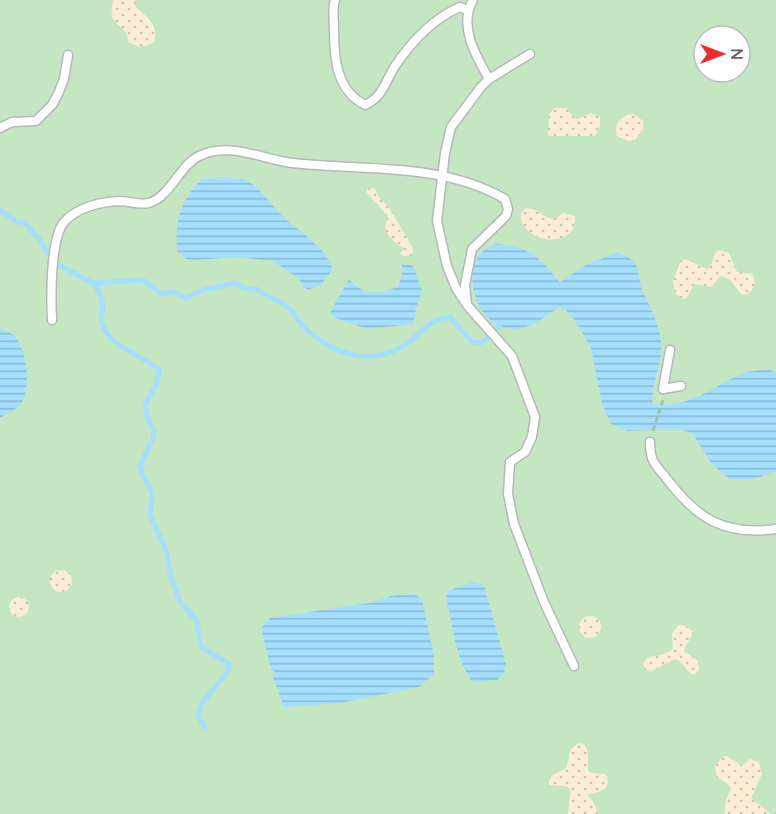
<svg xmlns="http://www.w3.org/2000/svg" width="776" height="814" font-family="Quicksand,sans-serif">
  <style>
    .grass { fill: #c4e7c1; fill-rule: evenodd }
    .sand { fill: url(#sand-dots) }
    .water { fill: url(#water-rules) }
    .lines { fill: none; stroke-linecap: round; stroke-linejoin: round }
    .stream { stroke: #a5dfff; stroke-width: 5 }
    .service-casing { stroke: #b5b8bc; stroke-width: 11 }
    .path { stroke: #9ac8a3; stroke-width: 3; stroke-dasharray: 6 3; stroke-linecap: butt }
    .service { stroke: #fff; stroke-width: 8 }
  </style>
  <defs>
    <pattern id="sand-dots" width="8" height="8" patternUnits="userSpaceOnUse" patternTransform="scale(1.5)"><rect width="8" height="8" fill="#fbeed4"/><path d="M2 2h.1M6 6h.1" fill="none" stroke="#cec4b0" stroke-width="1.8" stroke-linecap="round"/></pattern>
    <pattern id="water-rules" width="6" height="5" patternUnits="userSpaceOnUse" patternTransform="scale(1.5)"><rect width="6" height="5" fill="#a5dfff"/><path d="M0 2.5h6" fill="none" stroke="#8ab8d2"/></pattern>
  </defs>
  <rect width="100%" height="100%" fill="#efece5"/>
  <!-- grass -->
  <path class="grass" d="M0 0H776V814H0ZM704 36H740V72H704Z"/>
  <!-- sand -->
  <g class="sand">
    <path d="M113 0H135V6C147 18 159 23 154 43L140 47 128 42C128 26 115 27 112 16 111 11 112 5 113 0Z"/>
    <polygon points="554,108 566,108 574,118 578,119 591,113 600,117 600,127 595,136 548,136 549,115"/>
    <path d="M634 114 643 121V129L635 140 628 141 617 136C613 123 621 115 634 114Z"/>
    <path d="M374 188 382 201 388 206 413 248 412 255 403 256 400 253 405 249C392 240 380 234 388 216L367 193V189Z"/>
    <path d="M526 208C543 209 550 228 562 213L575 216C578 252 518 243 521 213Z"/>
    <path d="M720 250 729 253 737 272 753 274 755 284C752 290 750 295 742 295L729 279 720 276 711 287 694 284 686 299H682L675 293 673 281 681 261 685 259 707 269 710 267 716 252Z"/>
    <circle cx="61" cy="581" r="11"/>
    <circle cx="19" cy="607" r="10"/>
    <circle cx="590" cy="627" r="11"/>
    <path d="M678 625H683L693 631C692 639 686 643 684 651L698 661 699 670 694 675C685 671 684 662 675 659L652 671 645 669 643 663C651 652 664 658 673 649L672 634Z"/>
    <path d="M579 743 584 744C590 754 588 759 588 770L593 773 605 774C614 789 599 792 587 795L593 801 598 814H568L571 789 566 786 549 785C549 772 558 774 566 768L571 749Z"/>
    <polygon points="727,756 742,766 750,759 759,762 762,774 751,798 771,814 724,814 726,800 731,789 729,785 717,777 715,766 723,757"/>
  </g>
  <!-- water -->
  <g class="water">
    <path d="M203 178C216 179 237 176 249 182 261 189 272 206 282 215 301 235 321 241 333 269L321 285 307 290 298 278 273 261 237 257 194 260 186 259 177 251C175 220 180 200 203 178Z"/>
    <path d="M496 244C532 247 537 256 560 282L586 265 617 252C624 255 631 257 636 265 639 271 639 280 641 287 650 309 664 329 661 354 660 371 650 387 653 404 689 409 710 388 741 374 750 371 760 370 769 369L776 374V471L755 479H729L711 463 692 433 679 429 628 431 611 424 602 404 591 348 576 322 564 308 559 307C547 315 536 325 522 328 476 339 451 258 496 244Z"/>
    <path d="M401 263 413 266 422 290 415 313 414 324 367 329 336 318 330 313 349 279C364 296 379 296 398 286L403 271Z"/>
    <path d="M0 328C5 331 13 333 16 338 27 351 32 392 20 405 16 410 6 414 0 418Z"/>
    <path d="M472 582 482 584 485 588 506 665 504 673 497 680 473 682C456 662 452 622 446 597L448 591Z"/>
    <polygon points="414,594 422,599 434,656 434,674 419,687 340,703 284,707 273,678 275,672 271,669 261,628 270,618 369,603 391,596"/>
  </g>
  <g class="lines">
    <!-- stream -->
    <g class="stream">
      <polyline points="0,210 15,221 25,223 40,240 47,253"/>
      <path d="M57 264 93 283 143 280 161 294 173 292 185 298 203 290 235 283 246 289H257C267 298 282 300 292 311 296 316 298 322 303 326 329 352 365 366 400 348 421 338 423 320 450 317L472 342 481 343 489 337"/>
      <path d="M94 283C96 288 101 294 102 300 104 307 100 316 102 323 111 350 141 353 159 370L157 383 145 405 148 420 154 430 153 438 140 466 142 474 152 492 150 515 166 550 171 577 180 602 197 621 201 647 228 663 229 670 202 703 198 716 205 727"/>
      <polyline points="495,330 500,326"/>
    </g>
    <!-- service casing -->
    <g class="service-casing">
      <g id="service">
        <path d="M335 0C332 9 334 19 334 29 334 58 336 90 365 105 383 97 385 82 395 66 412 41 432 19 460 7L467 10"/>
        <path d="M473 0C458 26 476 56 489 79"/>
        <polyline points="0,128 12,122 36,121 52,105 58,94 64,79 68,55"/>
        <polyline points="465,302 456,288 447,266 437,221 445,153 451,127 481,87 489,79 530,54"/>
        <path d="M52 320C51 298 50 240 64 222 77 207 103 201 122 201 132 202 140 205 149 203 171 196 179 166 199 156 229 141 261 159 292 163 362 171 442 162 505 199L508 209 506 216 472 249 465 285 467 305 512 356 535 417 532 437 525 452 510 462 508 494 514 524 544 602 574 666"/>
        <polyline points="670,350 663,389 681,386"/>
        <path d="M650 442C650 462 655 464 667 479 697 519 725 536 776 529"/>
      </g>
    </g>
    <!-- path -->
    <polyline class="path" points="653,431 663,400"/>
    <!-- service -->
    <use href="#service" class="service"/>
  </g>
  <!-- north arrow -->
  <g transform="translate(722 54) rotate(90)"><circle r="28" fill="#ffffff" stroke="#bec0c1" stroke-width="1.5"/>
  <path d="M0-4.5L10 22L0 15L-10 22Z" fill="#ec2e30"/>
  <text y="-9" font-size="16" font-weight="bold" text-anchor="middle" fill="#5c6165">N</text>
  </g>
</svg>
